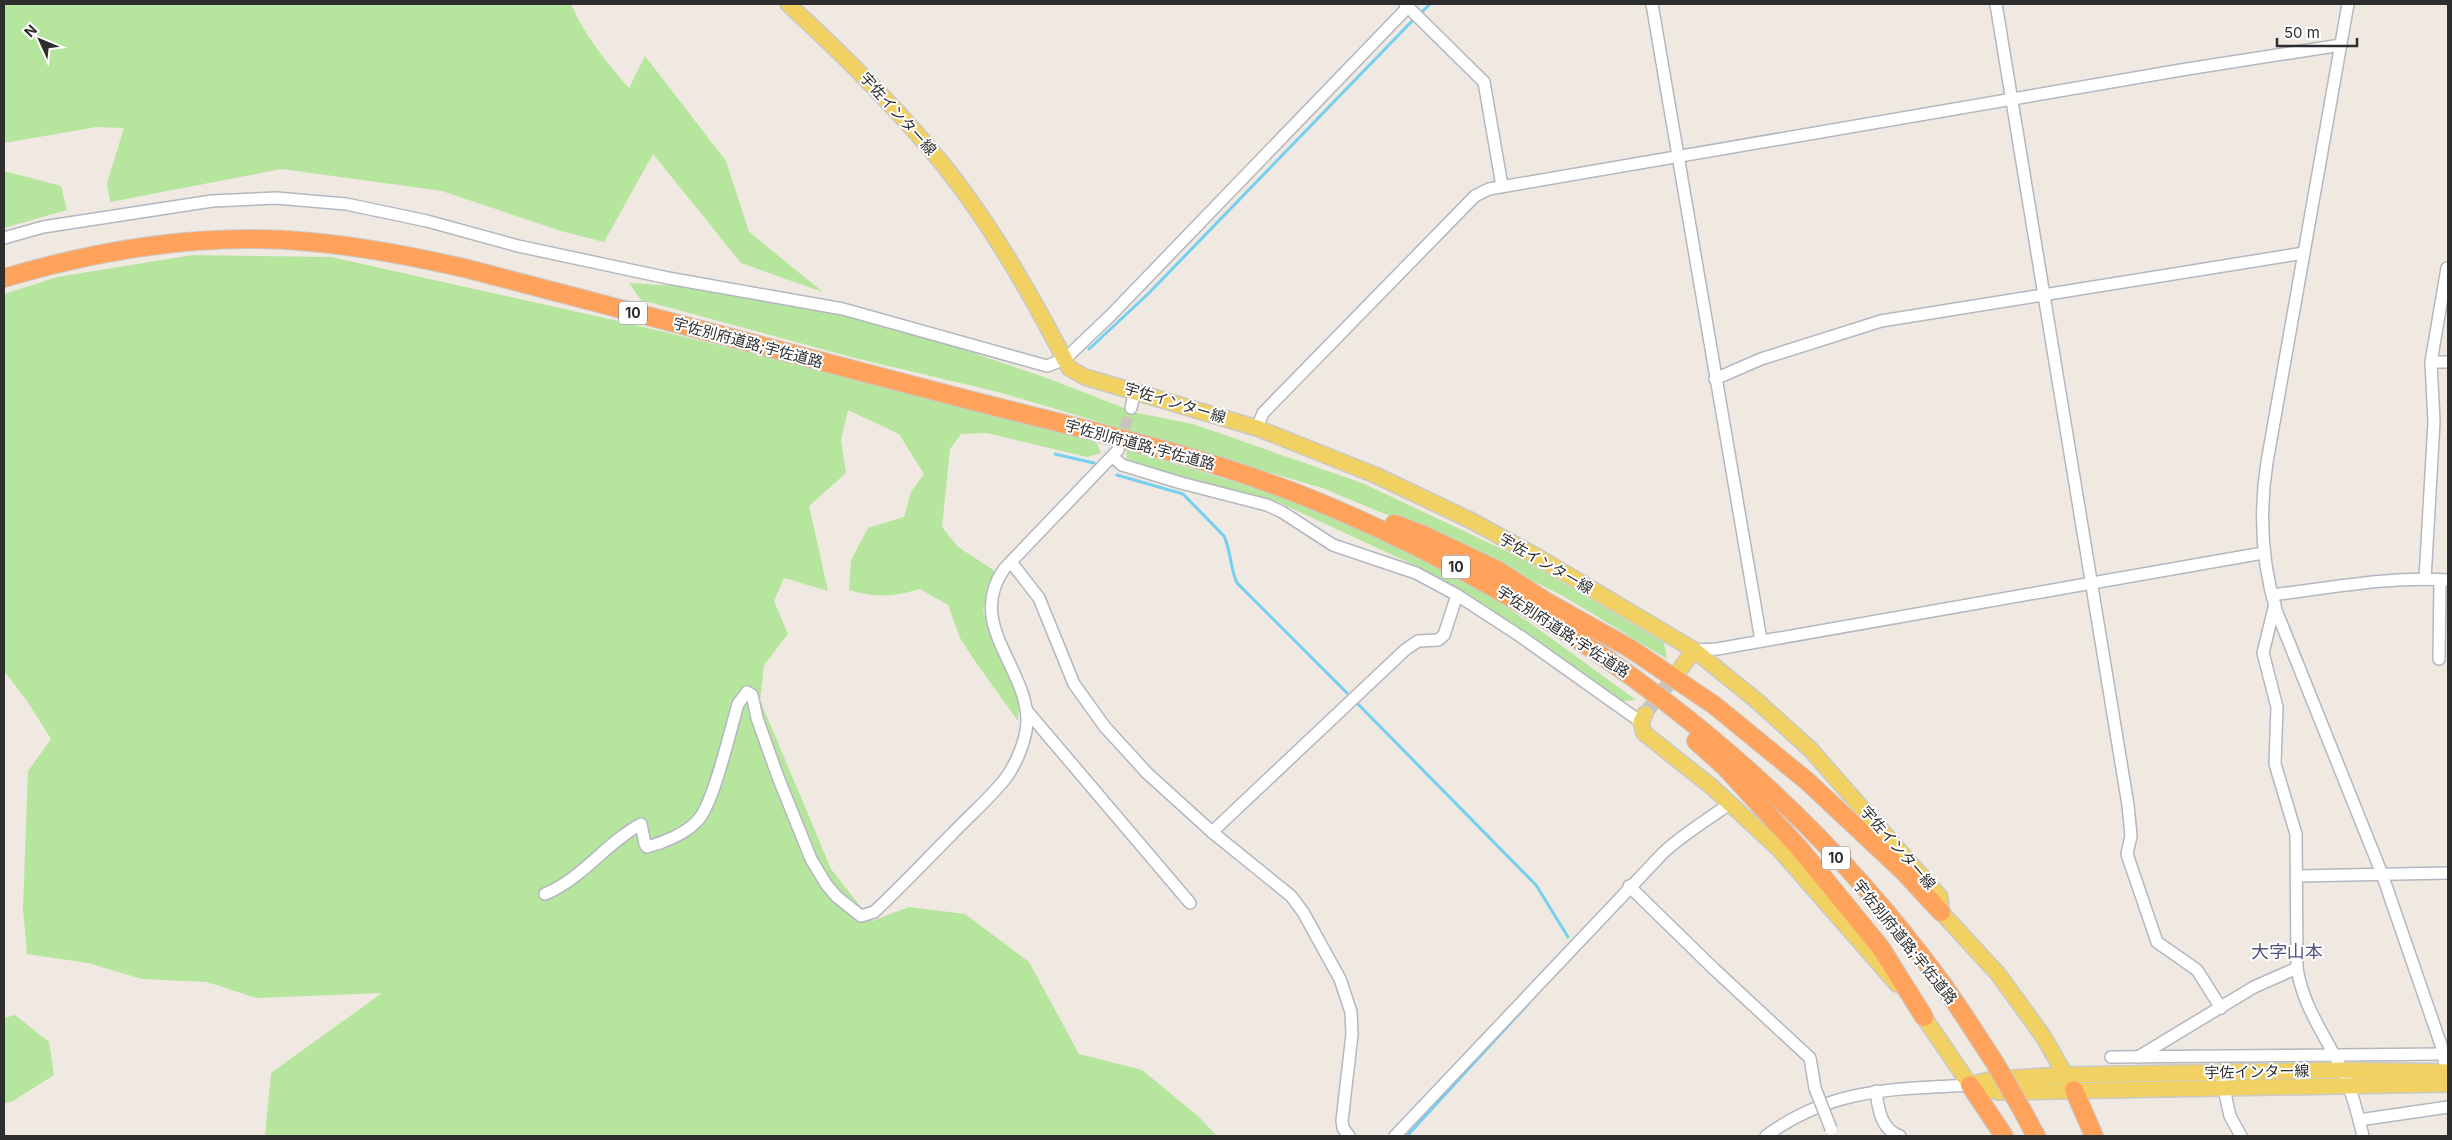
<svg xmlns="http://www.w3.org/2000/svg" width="2452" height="1140" font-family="Inter,'Noto Sans JP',sans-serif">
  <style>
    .green { fill: #b6e59e }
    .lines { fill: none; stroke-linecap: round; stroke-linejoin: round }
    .stream { stroke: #75cff0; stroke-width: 3 }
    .minor-tunnel { stroke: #c8c4bd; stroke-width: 11; stroke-dasharray: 11 5.5; stroke-linecap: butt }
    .major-tunnel { stroke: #c8c4bd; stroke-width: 15; stroke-dasharray: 15 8; stroke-linecap: butt }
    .minor-casing { stroke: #b4b7c1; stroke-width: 14 }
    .major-casing { stroke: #c9c9c9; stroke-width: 18 }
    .highway-casing { stroke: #c9c9c9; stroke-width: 20 }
    .minor { stroke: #fff; stroke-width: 11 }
    .major { stroke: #f2d163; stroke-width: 15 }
    .highway { stroke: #ffa35c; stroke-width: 18 }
    .minor-bridge-casing { stroke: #b4b7c1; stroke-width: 14; stroke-linecap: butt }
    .highway-bridge-casing { stroke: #c9c9c9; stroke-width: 20; stroke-linecap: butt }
    .minor-bridge { stroke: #fff; stroke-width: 11 }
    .highway-bridge { stroke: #ffa35c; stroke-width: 18 }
    .labels { text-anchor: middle; stroke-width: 4; stroke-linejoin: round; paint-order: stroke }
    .shield { fill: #fff; stroke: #6d6d6d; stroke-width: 1 }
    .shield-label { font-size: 14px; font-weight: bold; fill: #2e2e2e }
    .street-label { font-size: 15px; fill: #2e2e2e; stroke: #fff }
    .quarter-label { font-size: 18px; fill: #4d5680; stroke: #fff }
  </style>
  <rect width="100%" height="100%" fill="#efe9e1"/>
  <!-- green -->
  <g class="green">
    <path d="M4 4H571C584 34 607 64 629 88L645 56 726 161 749 232 823 292 741 263 653 154 604 242 561 231 442 191 282 169 110 202 107 183 124 128 96 127 4 143Z"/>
    <polygon points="4,171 61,186 67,210 4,228"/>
    <path d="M193 255 331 257 627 323 796 364 1039 425 1097 443 1101 453 1087 457 987 433 961 434 950 449 942 527 958 547 995 571 983 611 1019 702 1018 721 977 664 960 638 948 605 920 589C892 597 877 598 849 590L851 560 868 528 904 517 911 492 924 474 899 434 848 410 841 440 846 473 809 506 828 591 784 578 774 601 788 634 764 665 760 700 831 869 872 921 909 907 965 914 1029 962 1079 1054 1142 1070 1198 1116 1217 1136H265L271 1073 382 993 257 998 207 982 142 979 88 963 27 954 23 909 28 771 51 739 27 701 4 671V294L57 277Z"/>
    <polygon points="629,283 773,292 932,339 1044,377 1137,413 1193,424 1362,483 1521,558 1664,643 1667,659 1565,597 1465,547 1322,488 998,392 855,358 641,300"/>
    <path d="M1126 450C1229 479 1333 509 1429 560 1502 599 1569 652 1636 700L1622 701 1526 634 1414 565 1278 502 1162 473 1127 461Z"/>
    <polygon points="15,1015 49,1042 54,1075 13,1101 4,1104 4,1018"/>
  </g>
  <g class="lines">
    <!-- stream -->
    <g class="stream">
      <polyline points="1420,14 1430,4"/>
      <polyline points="1089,349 1148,294 1415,18"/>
      <polyline points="1055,454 1094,463"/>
      <path d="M1117 475 1183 494 1224 536C1231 551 1230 568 1237 583L1347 693"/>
      <polyline points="1356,702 1536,885 1568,937"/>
      <polyline points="1407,1136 1528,1004"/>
    </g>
    <!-- minor-tunnel -->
    <polyline class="minor-tunnel" points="1120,444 1131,408"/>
    <!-- major-tunnel -->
    <polyline class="major-tunnel" points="1645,714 1679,670"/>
    <!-- minor casing -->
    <g class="minor-casing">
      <g id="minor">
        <polyline points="1405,4 1484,82 1502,186"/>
        <polyline points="1652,4 1761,640"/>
        <polyline points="1996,4 2128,805 2131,836 2127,854 2129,860 2157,942 2197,970 2221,1008"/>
        <path d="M2348 4 2267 462C2259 513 2261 560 2276 610L2382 874 2441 1045 2448 1079"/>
        <polyline points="4,238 43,227 212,201 276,198 346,204 427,221 518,246 668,278 843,309 1047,366 1065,359 1111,315 1408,7"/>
        <polyline points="2431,362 2448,362"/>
        <polyline points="1715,379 1761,359 1881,321 2304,253"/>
        <polyline points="1131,408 1135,391"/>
        <polyline points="1257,428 1263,413 1475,196 1489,189 2187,69 2341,45"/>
        <polyline points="1113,457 1122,465 1181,483 1267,505 1282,512 1333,545 1416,573 1457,595 1520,636 1641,722"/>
        <polyline points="1011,562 1039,598 1074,684 1105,727 1147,773 1212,832 1291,896 1303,912 1340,979 1351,1012 1352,1034 1342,1121 1343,1128 1349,1136"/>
        <polyline points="2425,579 2434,422 2431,362 2447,268"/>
        <path d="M2272 595C2329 588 2390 576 2448 580"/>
        <path d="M2275 604 2263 653 2277 707 2275 764 2296 834 2297 968C2303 1007 2325 1035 2342 1070 2352 1090 2358 1115 2363 1136"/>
        <polyline points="1694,650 1717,649 2263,553"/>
        <polyline points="2439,659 2440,580"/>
        <polyline points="1027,711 1190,903"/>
        <polyline points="1212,832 1405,650 1418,641 1438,640 1444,635 1457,595"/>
        <polyline points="2297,876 2448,873"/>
        <polyline points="1629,886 1714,969 1810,1058 1815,1088"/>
        <path d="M545 894C583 878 606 843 641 824L645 844 647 847C663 843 687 833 698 820 713 805 731 728 738 704L747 692 752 695 757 718 778 777 811 859 826 884 837 897 861 916 874 912C901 887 926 860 952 834 969 816 989 799 1005 779 1015 766 1023 747 1026 731 1036 673 963 628 1004 569L1118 450"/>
        <polyline points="2111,1057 2443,1054"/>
        <polyline points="2138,1057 2254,987 2297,968"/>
        <polyline points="2222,1080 2230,1116 2241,1136"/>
        <path d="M1876 1091C1878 1108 1881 1130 1900 1136"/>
        <polyline points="2359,1120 2448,1107"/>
        <path d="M1395 1136 1663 853C1683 834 1706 821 1729 804"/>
        <path d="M1766 1136C1831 1088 1893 1089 1970 1085"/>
      </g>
    </g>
    <!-- major casing -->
    <g class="major-casing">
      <g id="major">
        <path d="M788 4C838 50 887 98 931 150 984 212 1032 295 1069 368L1085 377 1257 428 1375 475 1470 520 1536 556 1694 650 1757 701 1810 749 1940 897 1941 912 1998 974 2043 1036 2074 1090"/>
        <polyline points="1681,668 1694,650"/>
        <polyline points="1645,714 1641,722 1644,733 1712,787 1780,850 1897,984"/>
        <polyline points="1917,1007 1970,1085 1999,1092 2448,1084"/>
        <polyline points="1972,1084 1994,1079 2065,1075 2342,1070 2448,1072"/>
      </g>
    </g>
    <!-- highway casing -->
    <g class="highway-casing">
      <g id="highway">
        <path d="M4 278C102 249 208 232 311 242 365 247 416 257 468 269 635 313 802 357 969 400 1090 431 1213 457 1328 506 1569 608 1786 770 1941 982 1960 1008 1977 1036 1995 1063"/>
        <polyline points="1394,524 1421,534 1497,570 1547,602 1631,649 1714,705 1807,781 1903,871 1941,912"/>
        <polyline points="1696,741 1724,766 1800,849 1881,948 1924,1017"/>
        <polyline points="1970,1085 2004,1136"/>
        <polyline points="2074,1090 2094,1136"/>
        <polyline points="2021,1108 2036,1136"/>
      </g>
    </g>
    <!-- minor -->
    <use href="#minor" class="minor"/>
    <!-- major -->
    <use href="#major" class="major"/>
    <!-- highway -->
    <use href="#highway" class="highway"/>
    <!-- minor-bridge casing -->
    <g class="minor-bridge-casing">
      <polyline id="minor-bridge" points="1815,1088 1831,1129"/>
    </g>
    <!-- highway-bridge casing -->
    <g class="highway-bridge-casing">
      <polyline id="highway-bridge" points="1995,1063 2021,1108"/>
    </g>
    <!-- minor-bridge -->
    <use href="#minor-bridge" class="minor-bridge"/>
    <!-- highway-bridge -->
    <use href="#highway-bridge" class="highway-bridge"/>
  </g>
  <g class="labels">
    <!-- shield labels -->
    <g class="shield">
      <rect x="619" y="301.5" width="28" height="23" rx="4"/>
      <rect x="1442" y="555.5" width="28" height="23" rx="4"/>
      <rect x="1822" y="846.5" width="28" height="23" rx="4"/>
    </g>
    <g class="shield-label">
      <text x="633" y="318">10</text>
      <text x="1456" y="572">10</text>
      <text x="1836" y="863">10</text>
    </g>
    <!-- street labels -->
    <g class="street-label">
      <text transform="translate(898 114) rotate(48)" y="5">宇佐インター線</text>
      <text transform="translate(748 343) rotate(15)" y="5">宇佐別府道路;宇佐道路</text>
      <text transform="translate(1175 403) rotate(17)" y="5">宇佐インター線</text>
      <text transform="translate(1140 445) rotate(15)" y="5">宇佐別府道路;宇佐道路</text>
      <text transform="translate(1546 564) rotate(30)" y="5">宇佐インター線</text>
      <text transform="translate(1563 632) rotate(33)" y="5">宇佐別府道路;宇佐道路</text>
      <text transform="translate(1898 848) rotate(49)" y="5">宇佐インター線</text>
      <text transform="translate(1905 942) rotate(51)" y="5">宇佐別府道路;宇佐道路</text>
      <text transform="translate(2257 1072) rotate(-1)" y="5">宇佐インター線</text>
    </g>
    <!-- quarter labels -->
    <g class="quarter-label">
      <text x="2287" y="958">大字山本</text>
    </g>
  </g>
  <!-- border -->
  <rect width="2452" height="1140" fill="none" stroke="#2e2e2e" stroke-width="10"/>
  <!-- north arrow -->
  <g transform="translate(40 40) rotate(314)" stroke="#ffffff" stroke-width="4" paint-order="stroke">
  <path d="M0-4L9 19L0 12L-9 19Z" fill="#2e2e2e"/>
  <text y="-8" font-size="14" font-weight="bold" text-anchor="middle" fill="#2e2e2e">N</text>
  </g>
  <!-- scale -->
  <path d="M2277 38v8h80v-8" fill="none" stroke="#2e2e2e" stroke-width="2.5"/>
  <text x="2284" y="38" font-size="15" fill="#2e2e2e" stroke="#ffffff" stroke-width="4" paint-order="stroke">50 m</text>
</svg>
